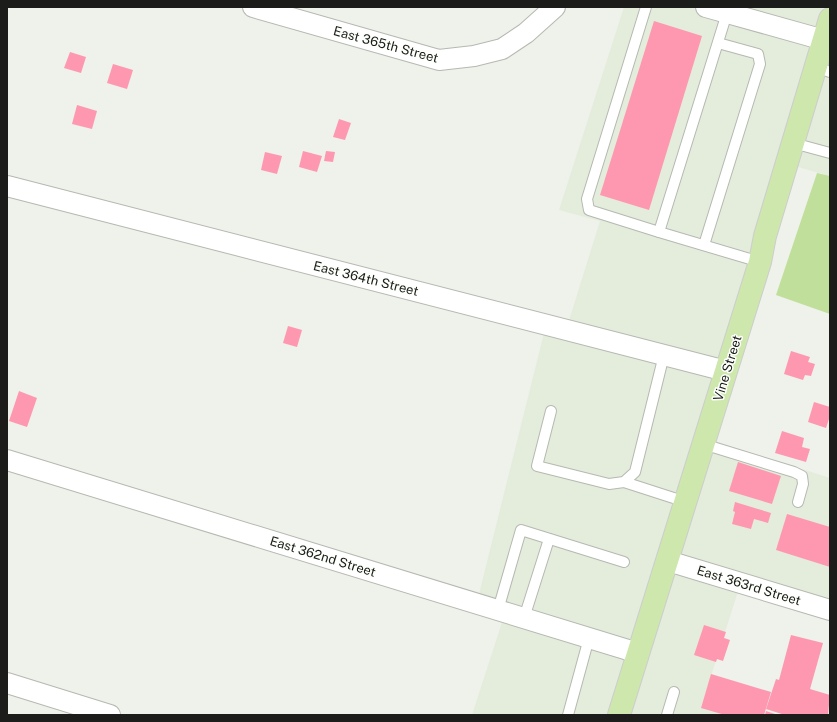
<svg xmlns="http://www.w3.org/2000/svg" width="837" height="722" font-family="'Public Sans',sans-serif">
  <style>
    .built { fill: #e4ecdc }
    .green { fill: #bfdf9a }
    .building { fill: #fe98b0 }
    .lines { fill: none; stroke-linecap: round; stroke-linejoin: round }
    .service-casing { stroke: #b5b9b1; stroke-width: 12 }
    .minor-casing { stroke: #b5b9b1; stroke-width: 22 }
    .primary-casing { stroke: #cdcdcd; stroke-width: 24 }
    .service { stroke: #fff; stroke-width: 10 }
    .minor { stroke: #fff; stroke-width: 20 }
    .primary { stroke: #cde7ac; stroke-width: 22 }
    .labels { text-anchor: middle; stroke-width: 3; stroke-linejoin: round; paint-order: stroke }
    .street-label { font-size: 13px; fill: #1c1d1b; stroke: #fcfffa }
  </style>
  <rect width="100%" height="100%" fill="#eef2ea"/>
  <!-- built -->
  <g class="built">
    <polygon points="624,7 828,7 721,365 567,327 600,221 559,210"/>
    <polygon points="830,49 830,176 795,166"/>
    <polygon points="545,329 720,373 635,648 478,598"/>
    <polygon points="711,440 830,478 830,605 674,559"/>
    <polygon points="671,566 739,588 701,707 725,715 624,715"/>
    <polygon points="504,616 633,655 615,715 472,715"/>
  </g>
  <!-- green -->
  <polygon class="green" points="817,173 830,176 830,314 776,295"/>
  <!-- building -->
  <g class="building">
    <polygon points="654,21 702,36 649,210 600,195"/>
    <polygon points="70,52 86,57 81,73 64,68"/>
    <polygon points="113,64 133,70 127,89 107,83"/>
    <polygon points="77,105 97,111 92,129 72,124"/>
    <polygon points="339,119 351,123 345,140 333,137"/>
    <polygon points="303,151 322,156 317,172 299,167"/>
    <polygon points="326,151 335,152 333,162 324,161"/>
    <polygon points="265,152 282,156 277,174 261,170"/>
    <polygon points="288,326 302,330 297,347 283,343"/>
    <polygon points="791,351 810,357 808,362 815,364 811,376 805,375 803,380 784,374"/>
    <polygon points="19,391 37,398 27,427 9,421"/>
    <polygon points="814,402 830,407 830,416 826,428 808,422"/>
    <polygon points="782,431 804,438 802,447 810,449 806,462 775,453"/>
    <polygon points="738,462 781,476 772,504 729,491"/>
    <polygon points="735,502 771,513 768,523 754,519 751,529 732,524 735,512 733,511"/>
    <polygon points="787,514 830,527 830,567 776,550"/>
    <polygon points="704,625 726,632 724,638 730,640 723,661 717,659 716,662 694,655"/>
    <polygon points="791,635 823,643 810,689 830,695 828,715 785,715 766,709 776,679 779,680"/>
    <polygon points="711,674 771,692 764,715 725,715 701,708"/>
    <polygon points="766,711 778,715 765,715"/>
  </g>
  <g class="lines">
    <!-- service casing -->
    <g class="service-casing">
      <g id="service">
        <polyline points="646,7 587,199 589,210 659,232"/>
        <polyline points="727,13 659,232 760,262"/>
        <polyline points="816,67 830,72"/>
        <polyline points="793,143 830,153"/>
        <polyline points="704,245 760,64 758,54 718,43"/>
        <polyline points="551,411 537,466 609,484 624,482 635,472 664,355"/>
        <polyline points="703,444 794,472 802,476 803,484 798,502"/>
        <polyline points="624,482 686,502"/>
        <polyline points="498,610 521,530 624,562"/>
        <polyline points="524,618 549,539"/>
        <polyline points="568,715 589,638"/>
        <polyline points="667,715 674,692"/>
      </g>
    </g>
    <!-- minor casing -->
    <g class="minor-casing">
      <g id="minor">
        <polyline points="253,7 439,60 474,56 502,49 526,33 555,7"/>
        <polyline points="706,7 824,40"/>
        <polyline points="7,186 726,371"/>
        <polyline points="7,460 638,653"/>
        <polyline points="668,561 830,610"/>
        <polyline points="7,683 110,715"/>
      </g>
    </g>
    <!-- primary casing -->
    <g class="primary-casing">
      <polyline id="primary" points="619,715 760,262 765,236 830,19"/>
    </g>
    <!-- service -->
    <use href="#service" class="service"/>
    <!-- minor -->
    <use href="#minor" class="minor"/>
    <!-- primary -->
    <use href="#primary" class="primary"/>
  </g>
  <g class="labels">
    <!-- street labels -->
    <g class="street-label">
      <text transform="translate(386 44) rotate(15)" y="5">East 365th Street</text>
      <text transform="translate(366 278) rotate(14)" y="5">East 364th Street</text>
      <text transform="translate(727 368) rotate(-73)" y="5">Vine Street</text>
      <text transform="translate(323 556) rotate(17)" y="5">East 362nd Street</text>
      <text transform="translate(749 585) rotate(17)" y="5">East 363rd Street</text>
    </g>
  </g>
  <!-- border -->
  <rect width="837" height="722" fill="none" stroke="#1c1d1b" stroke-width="16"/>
</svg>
